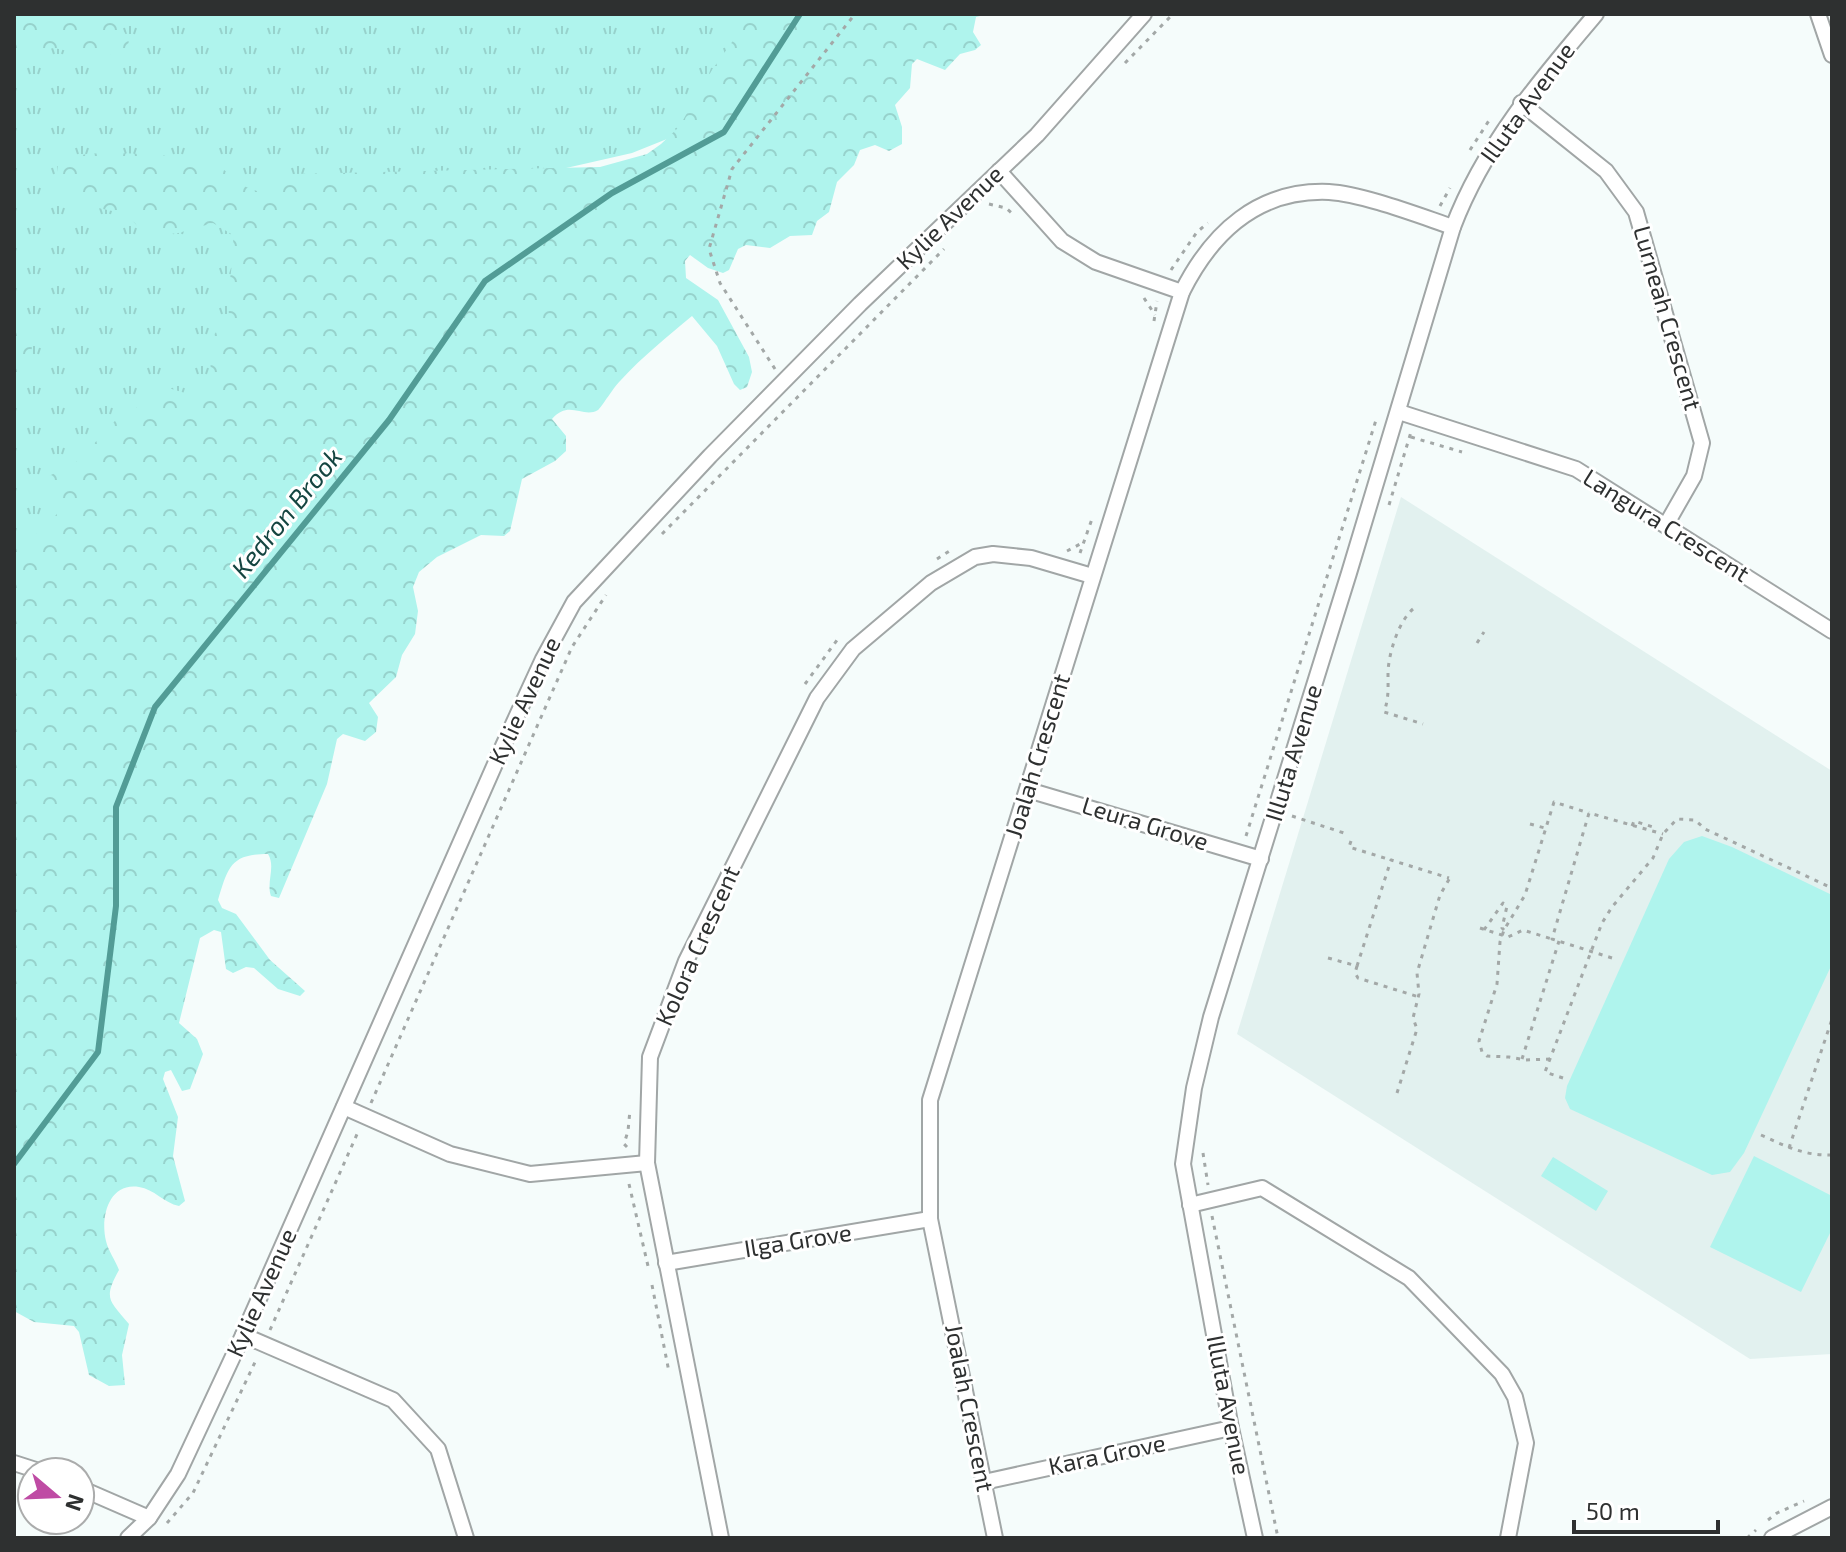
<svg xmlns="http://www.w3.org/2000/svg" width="1846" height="1552" font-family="'Exo 2',sans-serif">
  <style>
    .built { fill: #e2f1ef }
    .grass { fill: url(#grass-tufts) }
    .forest { fill: url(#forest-crowns) }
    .pitch { fill: #aff4ed }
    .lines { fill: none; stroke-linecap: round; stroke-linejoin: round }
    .stream { stroke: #529c96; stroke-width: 6 }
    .minor-casing { stroke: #a1a6a6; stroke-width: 18 }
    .path { stroke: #a3a8a7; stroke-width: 3; stroke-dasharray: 4 6; stroke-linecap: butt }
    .minor { stroke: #fff; stroke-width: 14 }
    .labels { text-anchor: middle; stroke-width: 6; stroke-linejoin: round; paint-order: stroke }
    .street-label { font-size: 24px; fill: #2e3030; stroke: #fff }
    .water-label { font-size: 26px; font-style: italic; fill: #144541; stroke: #fff }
  </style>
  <defs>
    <pattern id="grass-tufts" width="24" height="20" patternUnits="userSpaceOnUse" patternTransform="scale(2)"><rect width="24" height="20" fill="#aff4ed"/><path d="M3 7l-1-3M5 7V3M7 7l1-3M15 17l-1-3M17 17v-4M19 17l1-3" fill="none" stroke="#97d2cc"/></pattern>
    <pattern id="forest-crowns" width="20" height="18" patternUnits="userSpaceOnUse" patternTransform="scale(2)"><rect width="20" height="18" fill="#aff4ed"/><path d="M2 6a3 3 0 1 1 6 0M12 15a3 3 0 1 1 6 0" fill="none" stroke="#97d2cc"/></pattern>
  </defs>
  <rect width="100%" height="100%" fill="#f5fcfb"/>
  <!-- built -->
  <polygon class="built" points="1401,497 1832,771 1832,1354 1750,1359 1237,1034"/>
  <!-- grass -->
  <polygon class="grass" points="14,14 779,14 682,133 632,153 492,185 14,899"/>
  <!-- forest -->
  <g class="forest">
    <polygon points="14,14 118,14 120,26 129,39 128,47 122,54 91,56 54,48 38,51 25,43 18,46 14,65"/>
    <path d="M752 14H988L976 17 973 32 981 45 975 50 960 54 945 70 917 59 912 64 910 88 895 105 902 127V144L889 151 875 145 860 150 854 165 837 182 829 212 817 221 812 235 790 236 770 248 746 245 738 249 729 270 723 273 708 268 690 255 685 261 686 278 718 300 749 357 752 372 747 387 740 390 734 384 717 346 692 316C668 336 642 357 621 380 615 385 601 408 598 410 583 419 569 399 552 419L566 436V451L555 461 522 479 510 531 504 536 481 535 437 557 419 572 413 587 418 611 415 634 402 655 396 677 369 703 378 717 376 732 365 741 343 734 337 739 327 784 279 898 271 896C266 882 276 867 268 854 230 854 228 868 218 900L222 908 236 914 270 960 305 991 300 996 278 989 254 968 246 967 233 973 226 969 221 932 214 930 200 938 179 1023 197 1039 203 1054 190 1089 182 1091 171 1070 165 1072 163 1079 178 1117 173 1156 185 1201 179 1206C164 1203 154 1189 139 1187 109 1182 100 1217 106 1241 108 1250 115 1260 119 1270 103 1299 109 1300 129 1324L122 1355 125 1385 109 1386 89 1375 79 1332 74 1326 34 1322 14 1311V544C35 537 46 530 58 512L46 492 49 476 78 461 125 410 141 407 165 387 202 398C215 383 211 362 207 344L229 315C226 288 235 262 233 235L213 223 175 234 161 230 148 237 126 214 66 201 56 180 58 164C78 144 170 157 201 159 228 164 229 183 257 191L294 174 600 167 647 154 661 144 679 127 712 70Z"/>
    <polygon points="14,309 16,314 35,328 30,360 14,405"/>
  </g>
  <!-- pitch -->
  <g class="pitch">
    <polygon points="1702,836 1732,847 1832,895 1832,964 1744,1153 1730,1172 1712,1175 1570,1109 1565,1098 1567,1086 1669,859 1684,842"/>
    <polygon points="1754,1156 1832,1196 1832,1229 1801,1292 1710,1247"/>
    <polygon points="1553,1157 1608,1191 1596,1211 1541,1176"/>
  </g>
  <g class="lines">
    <!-- stream -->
    <polyline class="stream" points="14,1164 98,1052 116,906 116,807 155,707 389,420 485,281 612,193 724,132 800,14"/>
    <!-- minor casing -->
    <g class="minor-casing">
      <g id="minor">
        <polyline points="1818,14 1832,55"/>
        <polyline points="1521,103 1606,171 1636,212 1702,443 1694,476 1666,525"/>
        <polyline points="999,171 1062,241 1096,262 1182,292"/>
        <polyline points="1399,412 1576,469 1832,631"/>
        <polyline points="1028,790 1261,859"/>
        <polyline points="344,1107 450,1154 530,1174 647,1163"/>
        <polyline points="1190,1205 1262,1188 1409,1278 1502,1374 1515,1397 1526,1443 1508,1538"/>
        <polyline points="666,1263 930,1219"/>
        <polyline points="243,1335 393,1400 438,1449 466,1538"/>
        <polyline points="14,1463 42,1472"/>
        <polyline points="984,1482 1231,1428"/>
        <polyline points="80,1488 149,1518"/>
        <polyline points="128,1538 149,1518 178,1474 243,1335 503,746 543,659 574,602 710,456 860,304 1037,135 1144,14"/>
        <polyline points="721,1538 647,1163 650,1057 686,961 817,698 853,649 931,583 975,557 993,554 1031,558 1092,576"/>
        <path d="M995 1538 930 1219V1100L1182 292C1212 232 1259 189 1329 192 1363 194 1420 216 1453 227"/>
        <path d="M1255 1538 1231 1428 1183 1164 1194 1088 1211 1017 1349 573 1453 227C1484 145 1540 80 1596 14"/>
        <polyline points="1772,1538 1832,1507"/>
      </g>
    </g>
    <!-- path -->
    <g class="path">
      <polyline points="1125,63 1173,14"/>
      <polyline points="1470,150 1490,119"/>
      <polyline points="989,204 1006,208 1015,216"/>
      <polyline points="1440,206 1450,188"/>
      <polyline points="1171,270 1197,232 1208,223"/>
      <polyline points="1144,298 1155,315"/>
      <polyline points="1154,321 1157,301"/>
      <polyline points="775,369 720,283 709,249 732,169 855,14"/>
      <polyline points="1411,437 1462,452"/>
      <polyline points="1389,505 1411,432"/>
      <polyline points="662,534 944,249"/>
      <polyline points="1067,551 1084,542"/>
      <polyline points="1080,553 1093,516"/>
      <polyline points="937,559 951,550"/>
      <path d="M1413 609C1398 622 1388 655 1388 674 1388 688 1389 698 1384 712L1423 724"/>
      <polyline points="1477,643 1484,632"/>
      <polyline points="805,684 840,636"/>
      <polyline points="1292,816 1347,834"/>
      <polyline points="1530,824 1545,828"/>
      <polyline points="1632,826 1634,821 1653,827"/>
      <polyline points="1246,836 1376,420"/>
      <polyline points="1351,841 1349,847 1391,860"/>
      <polyline points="1480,928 1508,937 1523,930 1552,939"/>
      <polyline points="1484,930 1503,903 1507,906 1502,928 1504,930"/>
      <polyline points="1328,958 1357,966 1355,973 1358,978 1419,997"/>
      <polyline points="1612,958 1552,939 1589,813 1663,834"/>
      <polyline points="1357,966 1391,860 1449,878"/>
      <polyline points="1522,1059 1559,941"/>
      <polyline points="1550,1059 1526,1060 1509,1057 1487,1056 1482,1052 1479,1041 1497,984 1500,942 1504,930 1525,895 1554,802 1589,813"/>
      <polyline points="1563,1078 1545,1072 1602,923 1612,907 1653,858 1663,834 1677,819 1695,820 1705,829 1832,888"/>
      <polyline points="1397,1093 1417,1029 1413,1018 1419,994 1417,973 1440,895 1451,876"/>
      <polyline points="371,1103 572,647 606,595"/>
      <polyline points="1830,1106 1832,1106"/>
      <path d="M1761 1135C1785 1146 1805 1156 1832 1155"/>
      <polyline points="627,1147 624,1144 628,1131 630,1110"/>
      <polyline points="1789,1148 1832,1019"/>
      <polyline points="1203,1153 1208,1185"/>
      <polyline points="629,1184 648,1266"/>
      <polyline points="1212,1216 1278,1538"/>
      <polyline points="652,1285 669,1372"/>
      <polyline points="270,1330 358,1132"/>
      <polyline points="1768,1520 1777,1513 1804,1501"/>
      <polyline points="167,1523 193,1493 257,1358"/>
      <polyline points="1747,1538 1756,1530"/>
    </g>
    <!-- minor -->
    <use href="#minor" class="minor"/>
  </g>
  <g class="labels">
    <!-- street labels -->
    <g class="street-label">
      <text transform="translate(1528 103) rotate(-54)" y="8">Illuta Avenue</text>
      <text transform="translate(950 218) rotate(-44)" y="8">Kylie Avenue</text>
      <text transform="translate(1667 318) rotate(74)" y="8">Lurneah Crescent</text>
      <text transform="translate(1666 526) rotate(32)" y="8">Langura Crescent</text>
      <text transform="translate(525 701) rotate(-65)" y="8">Kylie Avenue</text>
      <text transform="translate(1294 753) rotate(-73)" y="8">Illuta Avenue</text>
      <text transform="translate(1038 756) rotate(-73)" y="8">Joalah Crescent</text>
      <text transform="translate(1145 824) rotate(17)" y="8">Leura Grove</text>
      <text transform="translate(698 946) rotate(-66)" y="8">Kolora Crescent</text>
      <text transform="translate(798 1241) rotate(-9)" y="8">Ilga Grove</text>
      <text transform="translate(262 1293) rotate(-66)" y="8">Kylie Avenue</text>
      <text transform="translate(1228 1405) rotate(79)" y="8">Illuta Avenue</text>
      <text transform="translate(969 1408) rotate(79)" y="8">Joalah Crescent</text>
      <text transform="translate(1107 1455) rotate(-12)" y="8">Kara Grove</text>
    </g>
    <!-- water labels -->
    <g class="water-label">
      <text transform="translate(287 513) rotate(-51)" y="9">Kedron Brook</text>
    </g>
  </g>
  <!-- border -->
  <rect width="1846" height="1552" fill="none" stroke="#2e3030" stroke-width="32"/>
  <!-- north arrow -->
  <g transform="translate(56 1496) rotate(109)"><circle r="38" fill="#ffffff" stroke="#abacac" stroke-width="2"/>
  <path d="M0-6L14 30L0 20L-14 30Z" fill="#bf4ba4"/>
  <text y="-12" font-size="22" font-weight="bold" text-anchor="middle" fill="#2e3030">N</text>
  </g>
  <!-- scale -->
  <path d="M1574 1520v12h144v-12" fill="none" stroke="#2e3030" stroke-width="4"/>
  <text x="1586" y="1520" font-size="24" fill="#2e3030" stroke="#ffffff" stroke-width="6" paint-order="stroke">50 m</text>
</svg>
